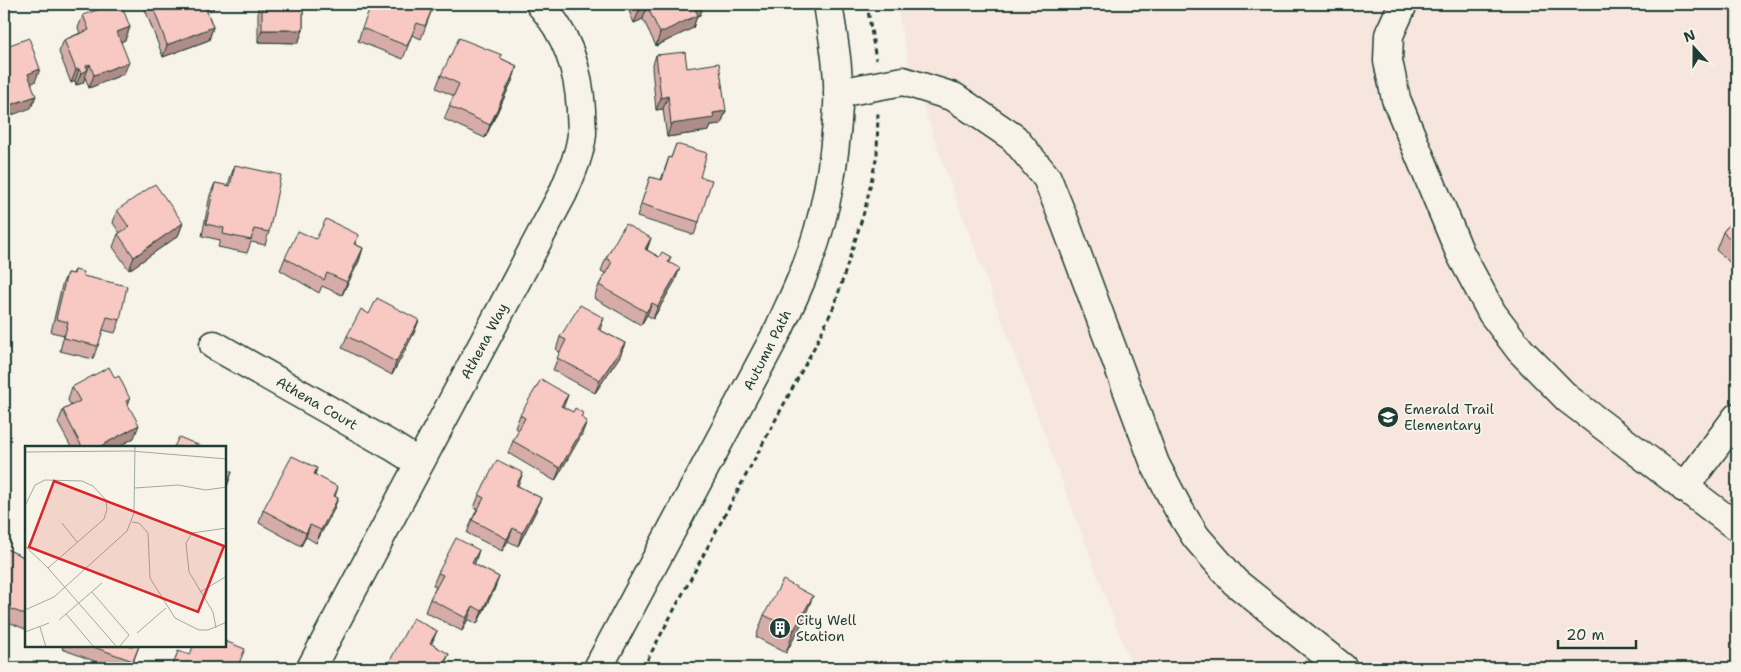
<svg xmlns="http://www.w3.org/2000/svg" width="1741" height="672" font-family="'Shantell Sans',sans-serif">
  <style>
    .built { fill: #f7e6dd }
    .lines { fill: none; stroke-linecap: round; stroke-linejoin: round }
    .minor-casing { stroke: #1f3d34; stroke-width: 31 }
    .path { stroke: #1f3d34; stroke-width: 3; stroke-dasharray: 5 4; stroke-linecap: butt }
    .minor { stroke: #f7f3e8; stroke-width: 28 }
    .wall { fill: #d5aca8; stroke: #1f3d34 }
    .shaded-wall { fill: #ae8c88; stroke: #1f3d34 }
    .building { fill: #f8c8c3; stroke: #1f3d34 }
    .labels { text-anchor: middle; stroke-width: 4; stroke-linejoin: round; paint-order: stroke }
    .street-label { font-size: 14px; fill: #1f3d34; stroke: #f7f3e8 }
    .poi-label { font-size: 14px; fill: #1f3d34; stroke: #f7f3e8; text-anchor: start }
    .inset-road { fill: none; stroke: #a1aaa0; stroke-width: 1 }
    .view { fill: #d62828; fill-opacity: 0.15; stroke: #d62828; stroke-width: 2.5 }
    .inset-edge { fill: none; stroke: #1f3d34; stroke-width: 2.5 }
  </style>
  <rect width="100%" height="100%" fill="#f7f3e8"/>
  <filter id="ink" filterUnits="userSpaceOnUse"><feTurbulence type="fractalNoise" baseFrequency=".02" numOctaves="2"/><feDisplacementMap in="SourceGraphic" scale="10" xChannelSelector="R" yChannelSelector="G"/><feConvolveMatrix kernelMatrix="1 2 1 2 8 2 1 2 1" color-interpolation-filters="sRGB"/></filter>
  <g filter="url(#ink)">
    <!-- built -->
    <polygon class="built" points="896,4 1737,4 1737,668 1132,668 944,166 910,68"/>
    <g class="lines">
      <!-- minor casing -->
      <g class="minor-casing">
        <g id="minor">
          <polyline points="1403,4 1389,35 1388,61 1396,99 1460,253 1492,313 1520,350 1568,399 1737,527"/>
          <polyline points="838,93 903,81 954,97 1014,138 1047,178 1066,225 1155,464 1178,508 1196,537 1235,582 1343,668"/>
          <polyline points="214,345 392,446 419,463"/>
          <polyline points="1684,488 1737,417"/>
          <path d="M311 668 563 193C571 174 580 154 582 134 582 126 581 118 581 110 579 70 567 34 540 4"/>
          <path d="M598 668 779 329C786 313 794 297 801 280 824 226 835 165 838 106 840 72 833 37 828 4"/>
        </g>
      </g>
      <!-- path -->
      <g class="path">
        <polyline points="867,4 876,60"/>
        <polyline points="643,668 815,346 835,304 865,209 877,155 878,111"/>
      </g>
      <!-- minor -->
      <use href="#minor" class="minor"/>
    </g>
    <!-- wall -->
    <g class="wall">
      <polygon points="143,4 215,4 213,9 207,11 213,27 209,40 163,57"/>
      <polygon points="258,4 317,4 303,4 303,30 298,43 258,42"/>
      <polygon points="434,4 421,39 412,35 403,59 358,41 362,28"/>
      <polygon points="626,4 704,4 700,15 697,16 693,28 656,46 643,19 634,23"/>
      <polygon points="83,15 130,27 125,40 121,42 124,74 89,88 85,77 83,83 76,85 75,81 71,83 59,52 64,40 80,33 78,28"/>
      <polygon points="656,55 687,68 726,111 721,124 711,125 709,131 667,137 663,109 656,110 652,68"/>
      <polygon points="500,58 517,66 513,79 485,138 444,119 454,96 436,88 441,75"/>
      <polygon points="676,144 700,177 699,222 694,235 637,217 650,177 661,180 669,157 671,158"/>
      <polygon points="235,165 269,232 265,245 251,242 247,253 218,247 220,240 202,236 210,195 215,183 228,186 230,178"/>
      <polygon points="117,210 183,223 178,236 129,270 113,247 118,234 120,233 113,223"/>
      <polygon points="1737,215 1737,269 1716,250 1723,232"/>
      <polygon points="359,235 355,244 363,248 359,261 342,295 322,286 319,293 280,270 285,258 316,239"/>
      <polygon points="651,238 647,250 659,257 671,257 669,262 675,281 653,319 647,315 641,325 594,298 599,285 605,273 601,271 606,258"/>
      <polygon points="75,270 83,276 120,320 115,333 103,330 93,359 60,351 64,335 51,332 62,285 67,273 73,274"/>
      <polygon points="369,314 419,320 414,333 392,375 342,348 347,336"/>
      <polygon points="604,318 600,330 625,343 620,356 595,393 553,370 560,352 556,350 560,337"/>
      <polygon points="115,378 130,399 128,405 134,438 118,447 71,447 58,423 63,410 71,406 68,400 72,387"/>
      <polygon points="568,395 563,407 582,418 582,434 555,481 508,453 513,441 519,430 515,428 520,415"/>
      <polygon points="317,468 315,475 338,487 335,497 338,498 333,511 316,543 306,537 301,546 259,523 263,510"/>
      <polygon points="518,486 541,498 536,511 518,546 508,541 502,551 467,533 472,520 477,509 474,508 479,495"/>
      <polygon points="4,548 26,558 26,627 25,629 4,620"/>
      <polygon points="474,564 499,577 494,590 477,624 468,619 462,631 425,612 430,599 436,587 433,585 438,573"/>
      <polygon points="764,615 804,619 786,653 756,637"/>
      <polygon points="63,646 139,646 131,668 113,668 62,649"/>
    </g>
    <!-- shaded-wall -->
    <g class="shaded-wall">
      <polygon points="202,4 215,4 213,9 198,14"/>
      <polygon points="701,4 704,4 700,15 697,16 693,28 656,46 660,33 694,7"/>
      <polygon points="647,6 643,19 634,23 639,11"/>
      <polygon points="130,27 125,40 113,45 117,32"/>
      <polygon points="213,27 209,40 163,57 167,45"/>
      <polygon points="262,30 303,30 298,43 258,42"/>
      <polygon points="129,62 124,74 89,88 94,75"/>
      <polygon points="90,64 83,83 76,85 81,73 86,66"/>
      <polygon points="517,66 513,79 485,138 490,125"/>
      <polygon points="40,69 35,82 23,87 28,74"/>
      <polygon points="79,69 75,81 71,83 76,70"/>
      <polygon points="36,96 31,108 4,118 4,107"/>
      <polygon points="668,96 663,109 656,110 661,98"/>
      <polygon points="726,111 721,124 711,125 709,131 667,137 671,124 713,113"/>
      <polygon points="183,223 178,236 129,270 134,257"/>
      <polygon points="651,238 646,251 645,249"/>
      <polygon points="363,248 359,261 342,295 347,282"/>
      <polygon points="680,268 675,281 653,319 658,306"/>
      <polygon points="652,303 647,315 641,325 646,312"/>
      <polygon points="419,320 414,333 392,375 396,362"/>
      <polygon points="625,343 620,356 595,393 600,380"/>
      <polygon points="568,395 563,408 561,406"/>
      <polygon points="587,421 582,434 555,481 560,468"/>
      <polygon points="139,425 134,438 118,447 99,447"/>
      <polygon points="232,472 228,484 225,490 225,487"/>
      <polygon points="523,473 518,486 516,485"/>
      <polygon points="338,498 333,511 316,543 321,530"/>
      <polygon points="541,498 536,511 518,546 522,533"/>
      <polygon points="310,525 306,537 301,546 306,533"/>
      <polygon points="513,528 508,541 502,551 507,539"/>
      <polygon points="479,550 475,563 468,576 472,563"/>
      <polygon points="499,577 494,590 477,624 482,611"/>
      <polygon points="813,596 804,619 786,653 794,630"/>
      <polygon points="473,606 468,619 462,631 466,618"/>
      <polygon points="437,631 432,643 425,656 430,643"/>
      <polygon points="449,654 443,668 441,668"/>
    </g>
    <!-- building -->
    <g class="building">
      <polygon points="113,4 121,4 130,27 117,32 129,62 94,75 90,64 86,66 88,70 81,73 79,69 76,70 64,40 89,30 83,15"/>
      <polygon points="152,4 204,4 213,27 167,45"/>
      <rect x="262" y="4" width="41" height="26"/>
      <polygon points="372,4 434,4 425,26 417,23 407,46 362,28"/>
      <polygon points="636,4 701,4 694,7 698,15 660,33 647,6 639,11"/>
      <polygon points="29,38 40,69 28,74 36,96 4,107 4,47"/>
      <polygon points="459,38 502,55 500,58 517,66 490,125 449,106 459,84 441,75"/>
      <polygon points="685,52 687,68 719,63 726,111 713,113 714,118 671,124 668,96 661,98 656,55"/>
      <polygon points="676,144 707,153 700,177 712,180 699,222 641,204 650,177 662,180 669,157 671,158"/>
      <polygon points="235,165 281,175 269,232 254,229 251,240 223,234 224,228 206,224 215,183 230,186"/>
      <polygon points="155,184 183,223 134,257 118,234 129,227 117,210"/>
      <polygon points="1737,215 1737,245 1723,232"/>
      <polygon points="326,219 359,235 354,244 363,248 347,282 327,273 324,280 285,258 298,231 316,239"/>
      <polygon points="625,224 651,238 645,249 659,257 662,252 671,257 668,262 680,268 658,306 652,303 646,312 599,285 612,262 606,258"/>
      <polygon points="75,270 83,272 83,276 127,286 120,320 107,317 98,346 64,338 68,322 56,319 67,273 74,274"/>
      <polygon points="377,298 419,320 396,362 347,336 361,309 369,314"/>
      <polygon points="580,305 604,318 598,329 625,343 600,380 557,358 566,340 560,337"/>
      <polygon points="109,367 115,378 119,376 130,399 126,401 139,425 99,447 82,447 63,410 80,401 72,387"/>
      <polygon points="541,379 568,395 561,406 573,412 575,408 583,413 581,417 587,421 560,468 513,441 525,418 520,415"/>
      <polygon points="179,437 203,447 174,447"/>
      <polygon points="292,456 317,468 314,474 338,487 334,496 338,498 321,530 310,525 306,533 263,510"/>
      <polygon points="497,460 523,473 516,485 541,498 522,533 513,528 507,539 472,520 484,498 479,495"/>
      <polygon points="225,468 232,472 225,487"/>
      <polygon points="456,538 479,550 472,563 499,577 482,611 473,606 466,618 430,599 443,575 438,573"/>
      <polygon points="4,548 26,558 26,615 6,607 4,613"/>
      <polygon points="783,580 813,596 794,630 764,615"/>
      <polygon points="413,618 437,631 430,643 449,654 441,668 386,668"/>
      <polygon points="225,641 245,649 237,668 172,668 178,651 190,655 193,646 225,646"/>
      <polygon points="91,646 139,646 133,661"/>
    </g>
  </g>
  <!-- icons -->
  <defs>
    <g id="school-disc" transform="scale(1.125)"><circle r="9.5" fill="#1f3d34" stroke="#f7f3e8"/><path d="M0-5L7-2L0 1L-7-2ZM-4 1L0 2.5L4 1V4Q0 6-4 4Z" fill="#fff"/></g>
    <g id="building-disc" transform="scale(1.125)"><circle r="9.5" fill="#1f3d34" stroke="#f7f3e8"/><path d="M-4-6H4V6H1V3H-1V6H-4ZM-2.5-4.3h1.7v1.8h-1.7ZM.8-4.3h1.7v1.8H.8ZM-2.5-1h1.7V.8h-1.7ZM.8-1h1.7V.8H.8Z" fill="#fff"/></g>
  </defs>
  <g fill-rule="evenodd">
    <use href="#school-disc" x="1388" y="417"/>
    <use href="#building-disc" x="780" y="628"/>
  </g>
  <g class="labels">
    <!-- street labels -->
    <g class="street-label">
      <text transform="translate(484 341) rotate(-62)" y="5">Athena Way</text>
      <text transform="translate(767 350) rotate(-63)" y="5">Autumn Path</text>
      <text transform="translate(317 403) rotate(30)" y="5">Athena Court</text>
    </g>
    <!-- poi labels -->
    <g class="poi-label">
      <text x="1404" y="414">Emerald Trail<tspan x="1404" dy="16">Elementary</tspan></text>
      <text x="796" y="625">City Well<tspan x="796" dy="16">Station</tspan></text>
    </g>
  </g>
  <!-- overview -->
  <g transform="translate(25 446)">
    <rect width="201" height="201" fill="#f7f3e8"/>
    <path class="inset-road" d="M0 6 106 5 202 13M110 42 153 39 181 44 202 41M0 60 10 39 20 34 57 35 68 40 81 54 82 63 79 73 23 122M107 76 114 77 123 87 125 132 150 172 174 184H183L202 176M37 77 52 96M0 100 23 122 92 201M67 146 104 189 94 201M175 146 202 130M0 164 29 151 102 85 109 67 110 0M41 168 69 201M34 174 77 137M15 181 21 201M191 182 188 166 164 126 161 97 167 87 202 82M0 186 24 177M112 187 141 162"/>
    <path class="view" d="M29 35 199 100 173 166 4 101Z"/>
    <rect width="201" height="201" class="inset-edge"/>
  </g>
  <!-- margin -->
  <rect width="1741" height="672" fill="none" stroke="#f7f3e8" stroke-width="20"/>
  <rect x="10" y="10" width="1721" height="652" fill="none" stroke="#1f3d34" stroke-width="2" filter="url(#ink)"/>
  <!-- north arrow -->
  <g transform="translate(1694 48) rotate(339)" stroke="#f7f3e8" stroke-width="4" paint-order="stroke">
  <path d="M0-4L9 19L0 12L-9 19Z" fill="#1f3d34"/>
  <text y="-8" font-size="14" font-weight="bold" text-anchor="middle" fill="#1f3d34">N</text>
  </g>
  <!-- scale -->
  <path d="M1558 640v8h78v-8" fill="none" stroke="#1f3d34" stroke-width="2.5"/>
  <text x="1566" y="640" font-size="15" fill="#1f3d34" stroke="#f7f3e8" stroke-width="4" paint-order="stroke">20 m</text>
</svg>
